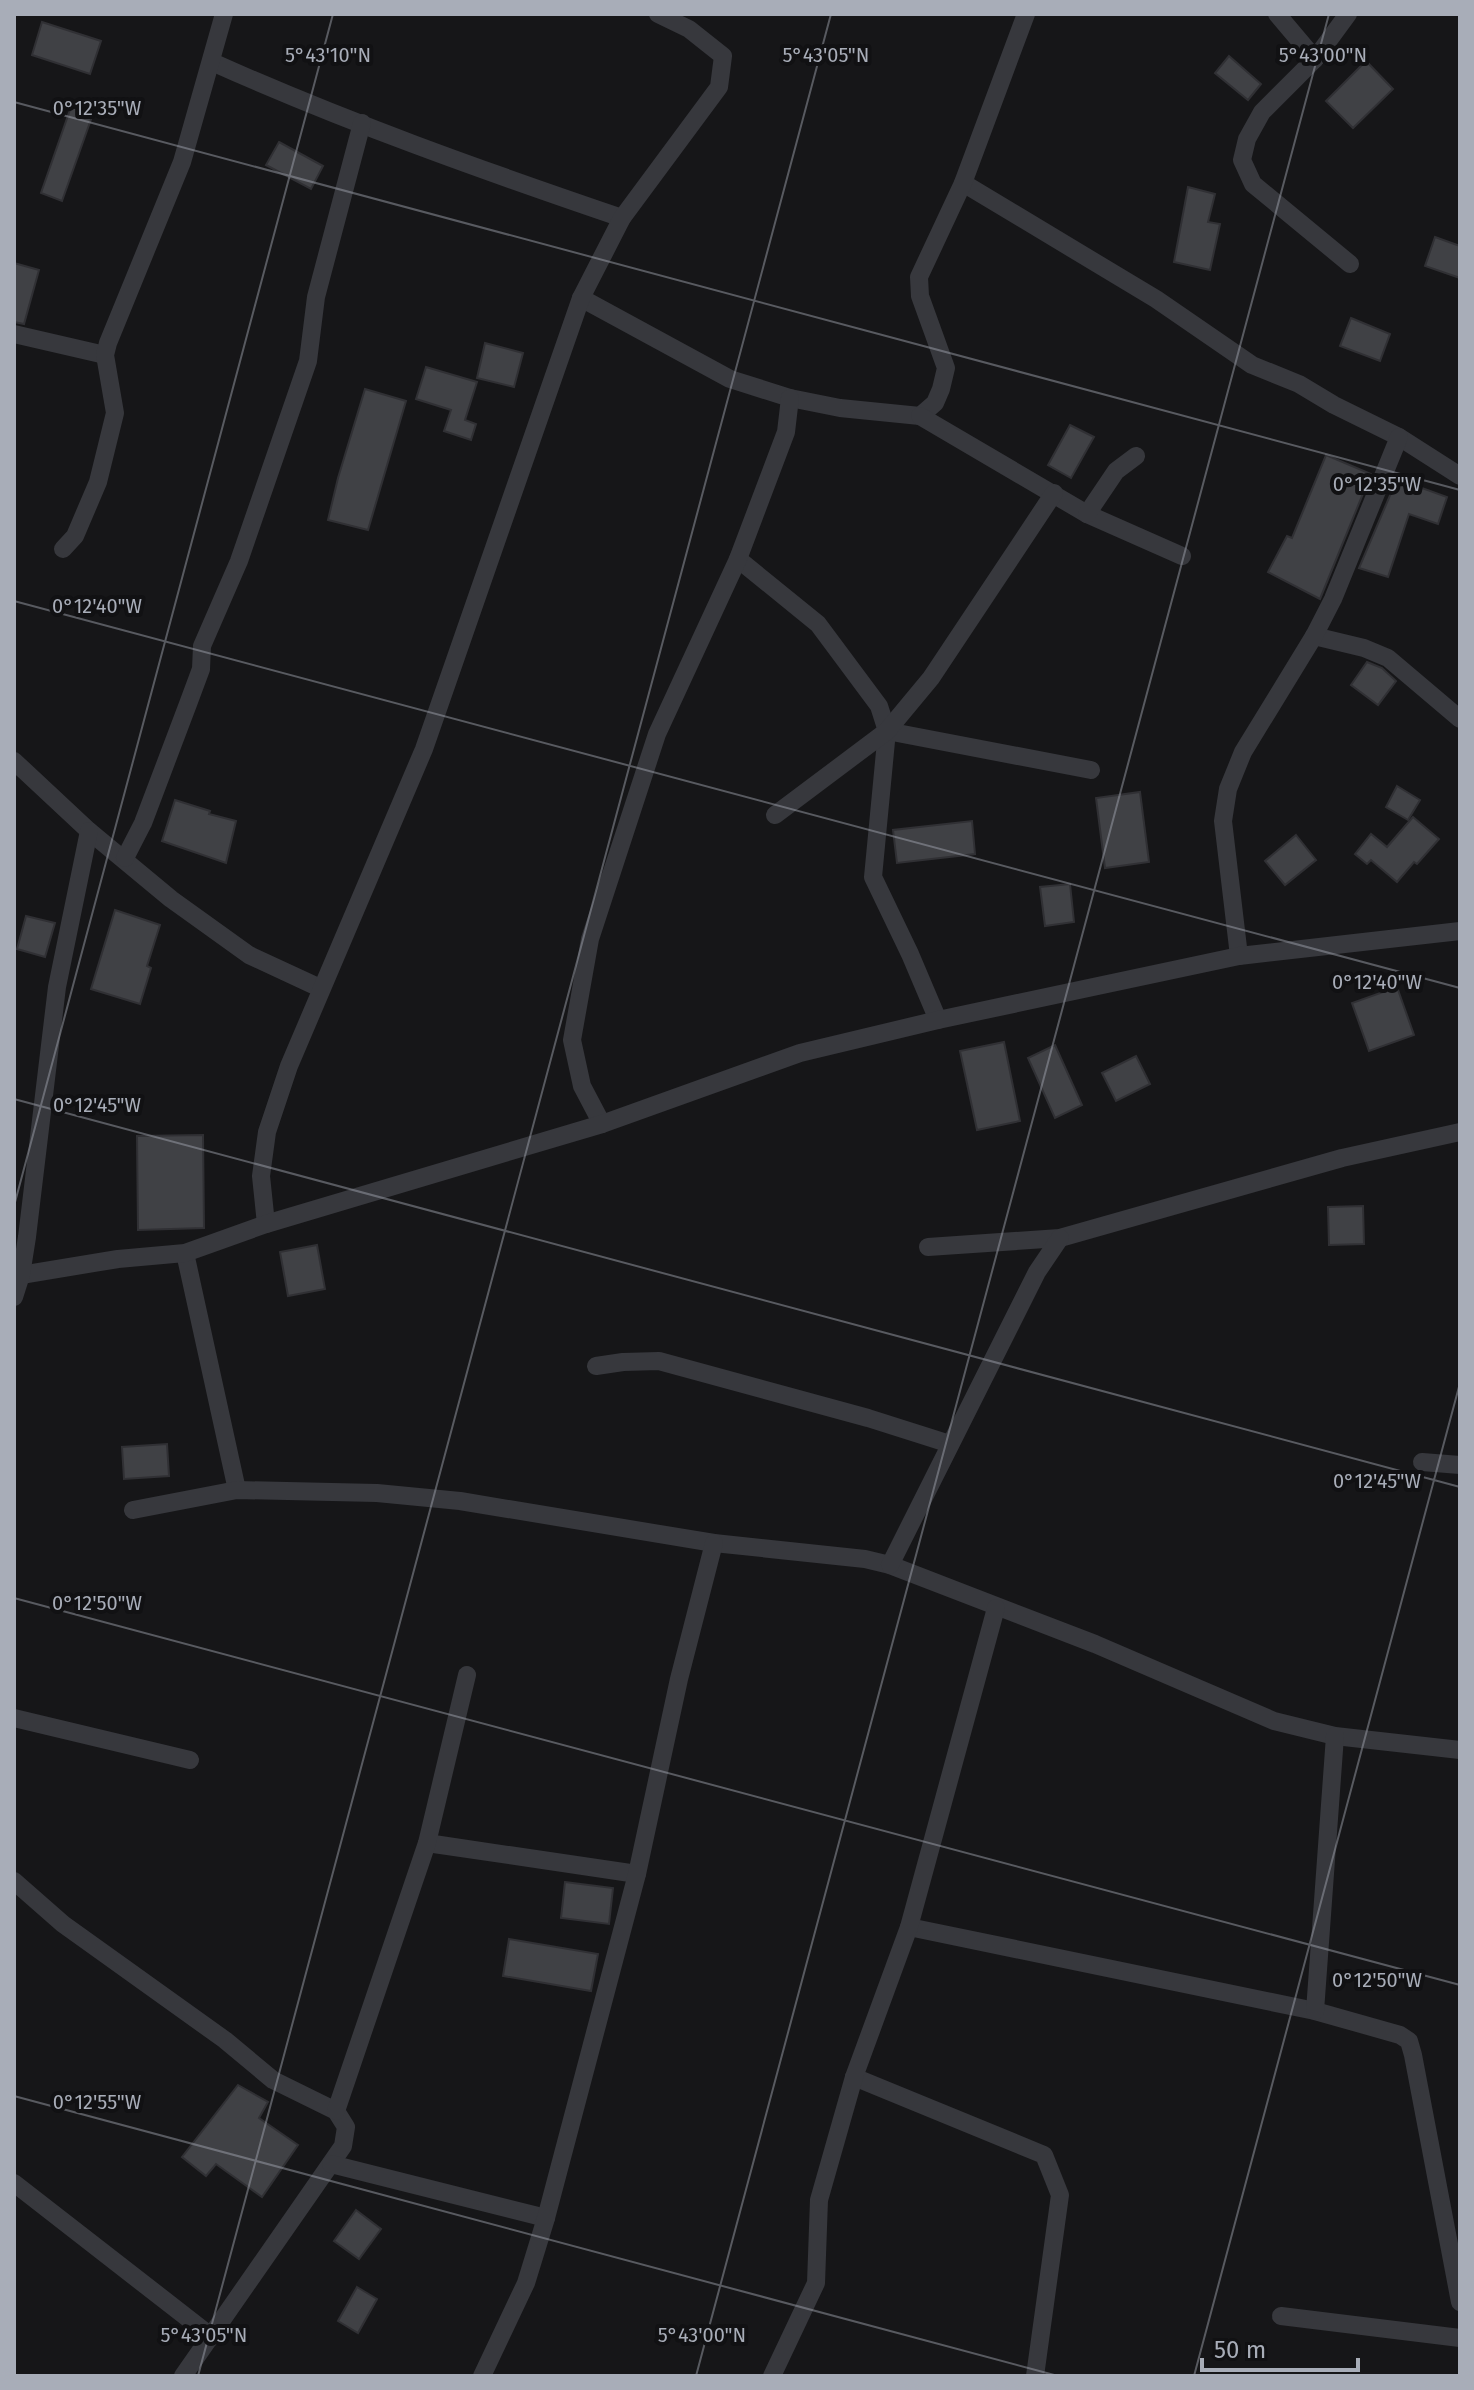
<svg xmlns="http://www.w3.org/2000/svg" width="1474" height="2390" font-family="'Fira Sans',sans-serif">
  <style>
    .building { fill: #404145; stroke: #303034; stroke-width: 2 }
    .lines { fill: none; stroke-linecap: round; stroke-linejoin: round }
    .street { stroke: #37383d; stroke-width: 18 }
    .ticks { fill: none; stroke: #a8adb8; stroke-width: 2; stroke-opacity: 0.45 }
    .ticks-label { font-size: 20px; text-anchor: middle; fill: #a8adb8; stroke: #111113; stroke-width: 8; stroke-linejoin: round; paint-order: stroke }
  </style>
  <rect width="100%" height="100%" fill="#161618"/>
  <!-- building -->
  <g class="building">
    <polygon points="42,22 101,41 90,74 32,55"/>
    <polygon points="1229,56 1261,84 1248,100 1215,73"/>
    <polygon points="1366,61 1393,89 1353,128 1326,101"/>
    <polygon points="72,104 94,111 62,201 41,193"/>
    <polygon points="279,142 323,166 311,189 266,165"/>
    <polygon points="1188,187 1215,194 1208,222 1220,224 1210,270 1174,262"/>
    <polygon points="1435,237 1460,246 1460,278 1425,266"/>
    <polygon points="14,263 39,270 24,324 14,322"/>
    <polygon points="1351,318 1390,334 1380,361 1340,346"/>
    <polygon points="485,343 523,353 514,387 477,378"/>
    <polygon points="426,367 477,382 465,420 476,424 471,440 444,431 451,410 416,399"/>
    <polygon points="365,389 406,401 368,530 328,520 338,478"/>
    <polygon points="1070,425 1094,437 1071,478 1048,465"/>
    <polygon points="1326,455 1371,474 1320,599 1268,572 1287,536 1292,538"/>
    <polygon points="1397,479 1447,497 1438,524 1409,514 1388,577 1359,568"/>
    <polygon points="1367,662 1382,668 1396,681 1378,705 1351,685"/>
    <polygon points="1397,786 1420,800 1408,820 1386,807"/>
    <polygon points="1140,792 1149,862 1105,868 1096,798"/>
    <polygon points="175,800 210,811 209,814 236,821 226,863 162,841"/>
    <polygon points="1413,817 1439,839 1417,864 1414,862 1397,882 1371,860 1367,864 1355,854 1371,834 1387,847"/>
    <polygon points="972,821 975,854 897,863 893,830"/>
    <polygon points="1296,835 1316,860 1285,885 1265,861"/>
    <polygon points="1070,884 1074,922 1045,926 1040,887"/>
    <polygon points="115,910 160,925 147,966 151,968 140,1004 91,989"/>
    <polygon points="26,916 55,923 45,957 17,949"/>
    <polygon points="1397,987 1414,1035 1369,1051 1352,1003"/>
    <polygon points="1004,1042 1020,1121 977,1130 960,1051"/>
    <polygon points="1055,1045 1082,1105 1055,1118 1028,1058"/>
    <polygon points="1136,1056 1150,1084 1116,1101 1102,1073"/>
    <polygon points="203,1135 204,1228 138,1230 137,1136"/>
    <polygon points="1363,1206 1364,1244 1329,1245 1328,1207"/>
    <polygon points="317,1245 325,1289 288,1296 280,1252"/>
    <polygon points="167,1444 169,1476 124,1479 122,1447"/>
    <polygon points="565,1882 613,1888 609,1924 561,1918"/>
    <polygon points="509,1939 598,1954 591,1991 503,1976"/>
    <polygon points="238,2085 268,2102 259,2118 298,2145 262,2197 216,2164 206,2176 182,2157"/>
    <polygon points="356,2210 381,2229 359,2259 334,2241"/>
    <polygon points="357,2287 377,2299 358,2333 338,2321"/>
  </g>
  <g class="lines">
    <!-- street -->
    <g class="street">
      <polyline points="1277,14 1315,59 1348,14"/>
      <polyline points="1315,59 1262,112 1247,139 1242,160 1253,184 1350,264"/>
      <path d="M212 62C346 122 484 171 622 218"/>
      <polyline points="963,183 1156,299 1252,365 1299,384 1334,405 1399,437 1460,476"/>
      <polyline points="581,298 730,379 790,398 840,408 920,416 935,403 941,389 946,368 920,296 919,277 963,183 1026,14"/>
      <polyline points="14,334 105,355"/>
      <polyline points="920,416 1087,514 1182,556"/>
      <polyline points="1087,514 1116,471 1136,456"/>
      <polyline points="63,549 75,536 98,482 115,413 105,355 108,343 182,162 224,14"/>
      <polyline points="738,559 818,624 879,706 887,731 873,877 910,954 938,1020"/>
      <polyline points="1314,636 1364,648 1388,658 1460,719"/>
      <polyline points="887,731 1091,770"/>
      <polyline points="14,761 89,831 171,899 249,955 320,988"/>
      <polyline points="775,815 887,731 931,678 1054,493"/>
      <polyline points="125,858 143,823 188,704 201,669 202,646 239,561 308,361 316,297 362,123"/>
      <polyline points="1239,956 1223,821 1228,789 1243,752 1314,636 1333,599 1399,437"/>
      <polyline points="602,1124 582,1086 572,1040 590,939 657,734 738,559 786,432 790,398"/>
      <polyline points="266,1224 261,1176 267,1132 289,1066 424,749 581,298 622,218 719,87 723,56 689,29 658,14"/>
      <polyline points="928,1247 1060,1238 1342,1158 1460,1132"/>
      <polyline points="185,1253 237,1490"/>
      <polyline points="21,1275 118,1259 185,1253 266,1224 602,1124 800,1053 938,1020 1239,956 1460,931"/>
      <polyline points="14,1297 21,1275 27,1237 57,987 89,831"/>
      <polyline points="596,1366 623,1362 659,1361 868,1418 950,1444"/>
      <polyline points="1422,1462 1460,1465"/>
      <polyline points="133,1510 237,1490 377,1493 460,1501 714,1543 865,1559 890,1565 1095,1644 1274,1721 1335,1736 1460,1750"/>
      <polyline points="890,1565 1037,1272 1060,1238"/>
      <polyline points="14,1718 190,1760"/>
      <polyline points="427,1843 637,1874"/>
      <polyline points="14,1881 63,1924 225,2040 273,2080 336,2111 346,2127 343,2146 183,2376"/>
      <polyline points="909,1927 1315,2011 1400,2035 1409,2041 1413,2055 1460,2302"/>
      <polyline points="1315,2011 1335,1736"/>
      <polyline points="854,2077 1044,2155 1060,2195 1035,2376"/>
      <polyline points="336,2111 427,1843 467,1675"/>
      <polyline points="331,2164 546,2218"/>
      <polyline points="14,2183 212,2337"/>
      <polyline points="1281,2316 1460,2338"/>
      <polyline points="482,2376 526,2283 546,2218 637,1874 679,1679 714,1543"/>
      <polyline points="772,2376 816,2283 819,2200 854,2077 909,1927 996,1608"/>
    </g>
  </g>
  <!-- ticks -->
  <path class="ticks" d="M14 102 1460 490M14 601 1460 988M14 1099 1460 1487M14 1206 333 14M14 1598 1460 1985M14 2096 1058 2376M198 2376 831 14M696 2376 1329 14M1194 2376 1460 1383"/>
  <g class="ticks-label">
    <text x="328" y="62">5°43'10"N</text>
    <text x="826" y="62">5°43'05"N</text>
    <text x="1323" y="62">5°43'00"N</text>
    <text x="97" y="115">0°12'35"W</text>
    <text x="1377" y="491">0°12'35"W</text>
    <text x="97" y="613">0°12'40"W</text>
    <text x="1377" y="989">0°12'40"W</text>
    <text x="97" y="1112">0°12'45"W</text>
    <text x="1377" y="1488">0°12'45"W</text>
    <text x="97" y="1610">0°12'50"W</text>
    <text x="1377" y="1987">0°12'50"W</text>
    <text x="97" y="2109">0°12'55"W</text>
    <text x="204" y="2342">5°43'05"N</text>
    <text x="702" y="2342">5°43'00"N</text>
  </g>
  <!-- border -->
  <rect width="1474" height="2390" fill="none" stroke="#a8adb8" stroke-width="32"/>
  <!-- scale -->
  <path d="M1202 2358v12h156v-12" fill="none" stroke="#a8adb8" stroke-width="4"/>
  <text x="1214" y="2358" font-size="24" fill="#a8adb8" stroke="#111113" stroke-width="6" paint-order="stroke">50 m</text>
</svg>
